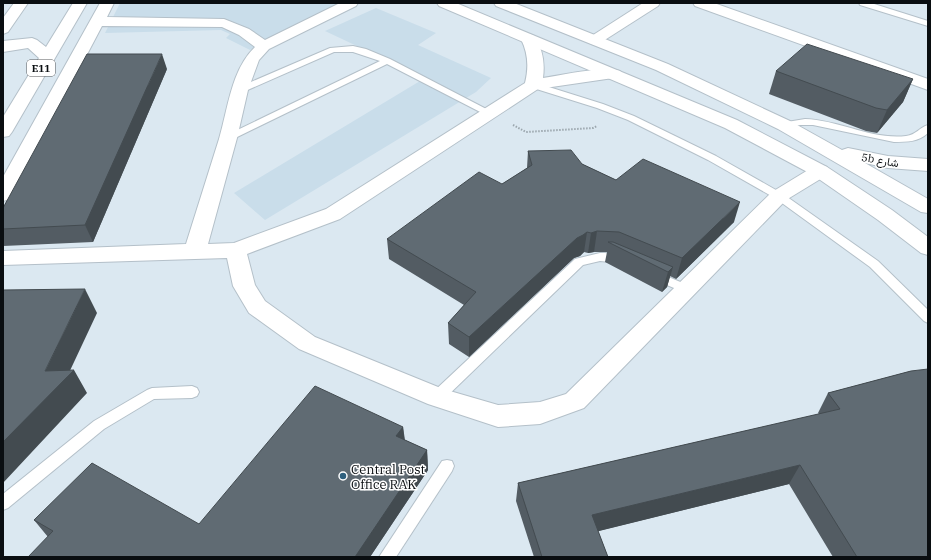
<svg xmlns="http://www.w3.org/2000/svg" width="931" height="560" font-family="'IBM Plex Serif',Vazirmatn,serif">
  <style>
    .built { fill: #c9ddea }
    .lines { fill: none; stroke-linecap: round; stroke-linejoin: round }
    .lane-casing { stroke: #b4c0c9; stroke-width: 2 }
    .street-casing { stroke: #b4c0c9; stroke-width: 2 }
    .secondary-casing { stroke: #b4c0c9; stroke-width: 2 }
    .primary-casing { stroke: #b4c0c9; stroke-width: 2 }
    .path { stroke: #9ba6ad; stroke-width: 2; stroke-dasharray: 1.5 1.5; stroke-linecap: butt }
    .lane { fill: #fff; fill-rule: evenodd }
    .street { fill: #fff; fill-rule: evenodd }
    .secondary { fill: #fff; fill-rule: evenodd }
    .primary { fill: #fff; fill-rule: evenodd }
    .wall { fill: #535c63 }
    .shaded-wall { fill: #434b50 }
    .building { fill: #606b73; stroke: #434b50 }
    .poi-dot { fill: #2f607e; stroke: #fff; stroke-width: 1.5 }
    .labels { text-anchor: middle; stroke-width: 3; stroke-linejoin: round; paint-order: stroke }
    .shield { fill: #fff; stroke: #545658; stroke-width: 1 }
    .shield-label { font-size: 10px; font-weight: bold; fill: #0a0e11 }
    .street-label { font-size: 11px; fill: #0a0e11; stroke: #fff }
    .near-poi-label { font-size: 13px; fill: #0a0e11; stroke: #fff; text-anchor: start }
  </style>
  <rect width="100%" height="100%" fill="#dbe8f1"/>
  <!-- built -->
  <g class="built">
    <polygon points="120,3 348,3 250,50 226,38 230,34 221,30 105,33"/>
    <polygon points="376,8 436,33 418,45 491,78 476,92 265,220 234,193 425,78 325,31"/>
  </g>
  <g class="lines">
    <!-- lane casing -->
    <g class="lane-casing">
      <g id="lane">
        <polygon points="859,3 871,3 928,21 928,26 860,5"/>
        <polygon points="353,46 366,49 390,59 494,113 492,115 486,115 387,64 231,140 225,140 223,138 225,136 380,61 353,52 334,52 243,92 237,92 235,90 237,88 330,48"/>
        <polygon points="533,82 603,104 634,116 716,156 783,194 878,261 928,310 928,323 924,321 870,267 775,198 708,160 628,120 597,108 530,87 528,85 530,83"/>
        <path d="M805 119C839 120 872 140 906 136 916 135 920 127 928 125V133C918 142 907 142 894 142L813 125H800L784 128 779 125 781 123Z"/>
        <path d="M600 253C608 253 621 254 626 261L624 264 620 265 610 262 600 261 583 265 442 401 437 403 432 401 430 397 432 393 575 259Z"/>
        <polygon points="654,271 690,286 692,289 690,292 686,293 650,278 648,275 650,272"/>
        <polygon points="192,386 197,388 199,392 197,396 192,398 154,399 104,429 8,508 3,510 3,494 94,421 147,390 152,388"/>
        <polygon points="447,460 452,461 454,466 452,471 396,557 379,557 442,461"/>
      </g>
    </g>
    <!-- street casing -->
    <g class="street-casing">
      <g id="street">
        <path d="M100 3H114L107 17 224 19 249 29 265 40 340 3H358L356 6 269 49 259 60 248 90 237 138 208 244 234 243 326 209 525 83C529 67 528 53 521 39L524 36 529 34 534 36C543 49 545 63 543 78 563 75 601 66 620 71L622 74 620 77 538 89 340 219 247 254 255 285 265 301 315 337 443 389 498 405 540 402 566 394 772 192 813 167 820 165 827 167 829 171 827 175 786 200 584 408 540 424 498 427 428 404 299 349 249 313 233 286 227 258 3 265V251L186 244C197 209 208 174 219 139 228 109 231 70 255 47L239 35 222 27 102 26 13 195 10 199 3 201V177Z"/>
        <polygon points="643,3 660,3 658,6 600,43 595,45 590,43 587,40 590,37"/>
        <polygon points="693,3 714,3 928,79 928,90 695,6"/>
      </g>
    </g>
    <!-- secondary casing -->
    <g class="secondary-casing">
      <g id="secondary">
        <polygon points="437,3 456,3 737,120 827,167 892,210 928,237 928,255 921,253 878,220 813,175 725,128 439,6"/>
        <polygon points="494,3 514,3 668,64 790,121 842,150 848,148 888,156 928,159 928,171 888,168 865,163 928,199 928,213 921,212 778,129 656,70 496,6"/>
      </g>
    </g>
    <!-- primary casing -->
    <g class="primary-casing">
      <g id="primary">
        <polygon points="14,3 28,3 8,32 3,34 3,18"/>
        <polygon points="73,3 87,3 12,132 9,136 3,137 3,117 39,58 28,48 3,52 3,41 32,38 37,40 46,47"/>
      </g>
    </g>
    <!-- path -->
    <polyline class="path" points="513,125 526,132 593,128 597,126"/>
    <!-- lane -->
    <use href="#lane" class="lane"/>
    <!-- street -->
    <use href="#street" class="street"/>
    <!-- secondary -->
    <use href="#secondary" class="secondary"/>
    <!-- primary -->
    <use href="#primary" class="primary"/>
  </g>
  <!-- wall -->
  <g class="wall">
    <polygon points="167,69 93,242 3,246 3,208"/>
    <polygon points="776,71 913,79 903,102 877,133 866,131 769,94"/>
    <polygon points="528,151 582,164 616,180 734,222 676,279 670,276 667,287 662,292 605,262 607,252 594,252 588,253 584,252 580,256 574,258 469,357 449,344 448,323 464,305 389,259 387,239 502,184 527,168"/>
    <polygon points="911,371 928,557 833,557 789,484 598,531 608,557 534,557 516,501 518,483 819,414 818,413 828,393"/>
    <polygon points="403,427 405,440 427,450 428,470 370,557 48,537 34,520 199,524"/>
  </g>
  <!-- shaded-wall -->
  <g class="shaded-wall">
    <polygon points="162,54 167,69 93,242 85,225"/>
    <polygon points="913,79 903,102 877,133 887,110"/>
    <polygon points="740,202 734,222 676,279 682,258"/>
    <polygon points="597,231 594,252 588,253 591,233"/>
    <polygon points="587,232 584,252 580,256 574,258 469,357 469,337 577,238"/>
    <polygon points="673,267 667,287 662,292 668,272"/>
    <polygon points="85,289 97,313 67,377 74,370 87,393 3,483 3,442 45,371"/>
    <polygon points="403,427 405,446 396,436"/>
    <polygon points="427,450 428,470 370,557 355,557"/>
    <polygon points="800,465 789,484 587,534 592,515"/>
  </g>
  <!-- building -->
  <g class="building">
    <polygon points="807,44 913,79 887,110 876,108 776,71"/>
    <polygon points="87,54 162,54 85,225 3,229 3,208"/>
    <polygon points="571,150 582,164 616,180 643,159 740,202 682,258 619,232 597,231 591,233 587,232 583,235 577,238 469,337 448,323 476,292 387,239 479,172 502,184 532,165 528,151"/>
    <polygon points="608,242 613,242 673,267 668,272"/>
    <polygon points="85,289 45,371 74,370 3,442 3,290"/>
    <polygon points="928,369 928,557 857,557 800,465 592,515 608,557 542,557 518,483 840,409 828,393 911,371"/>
    <polygon points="315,386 403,427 396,436 427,450 355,557 28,557 53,531 34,520 92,463 199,524"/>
  </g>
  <!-- markers -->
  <circle class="poi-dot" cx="343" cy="476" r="4"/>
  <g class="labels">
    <!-- shield labels -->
    <rect class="shield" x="27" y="60" width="28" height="16" rx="3"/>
    <g class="shield-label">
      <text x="41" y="72">E11</text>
    </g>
    <!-- street labels -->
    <g class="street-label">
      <text transform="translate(880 160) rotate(10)" y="4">5b شارع</text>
    </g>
    <!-- near-poi labels -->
    <g class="near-poi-label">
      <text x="351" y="474">Central Post<tspan x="351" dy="15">Office RAK</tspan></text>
    </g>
  </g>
  <!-- border -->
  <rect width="931" height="560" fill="none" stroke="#0a0e11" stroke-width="8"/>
</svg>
